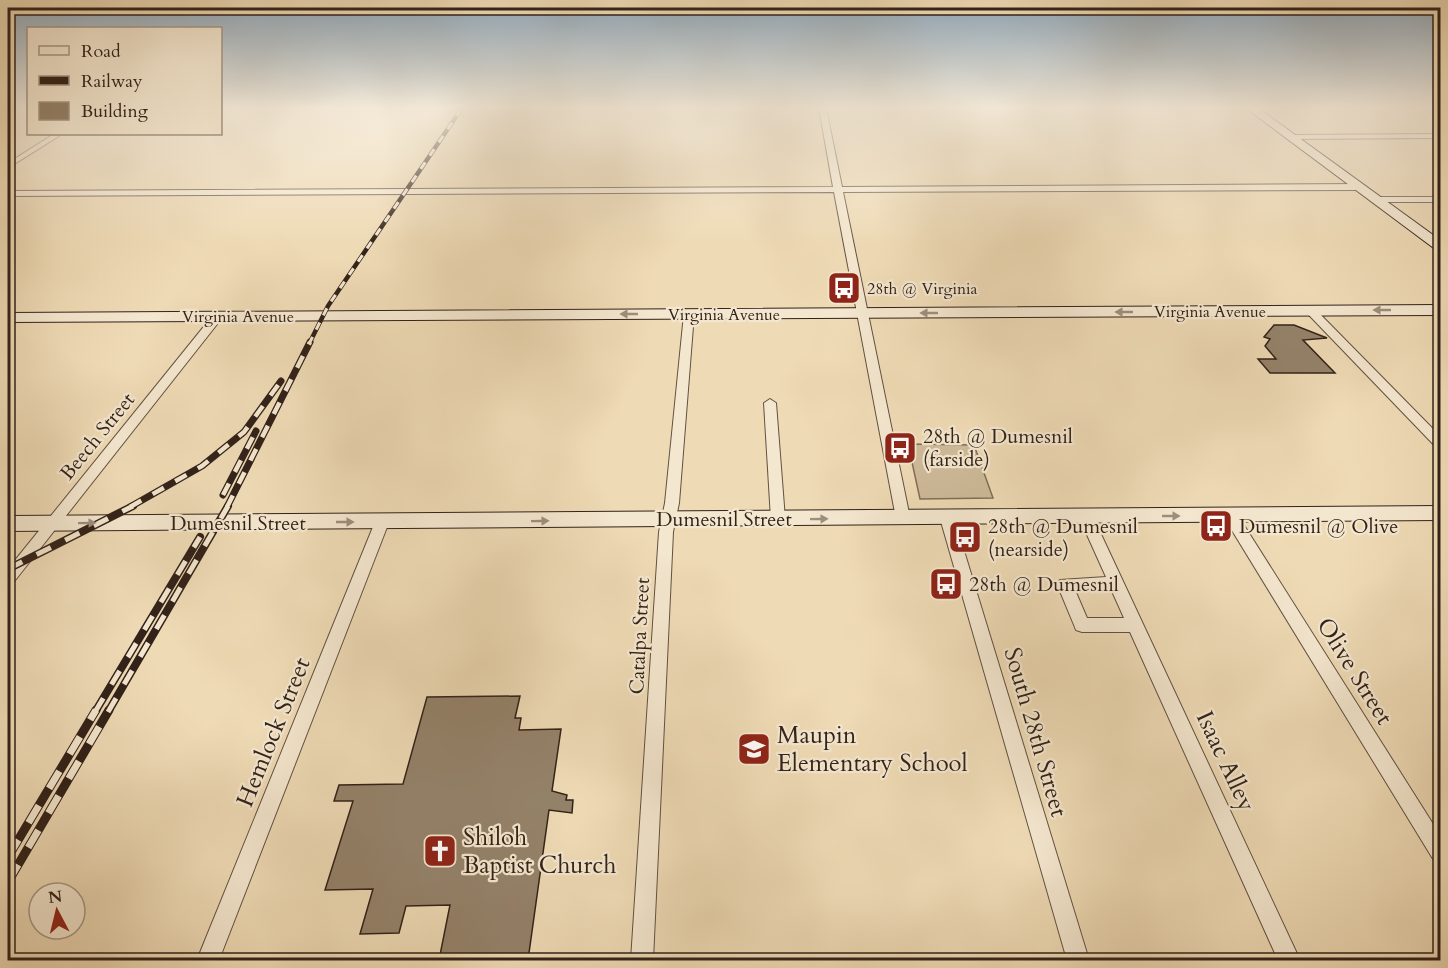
<svg xmlns="http://www.w3.org/2000/svg" width="1448" height="968" font-family="Cardo,serif">
  <style>
    .green { fill: #cebb9a; stroke: #806e5a; stroke-width: 1.5 }
    .building { fill: #94826a; stroke: #322219; stroke-width: 1.5 }
    .lines { fill: none; stroke-linecap: round; stroke-linejoin: round }
    .street-casing { stroke: #615040; stroke-width: 2 }
    .secondary-casing { stroke: #322219; stroke-width: 2 }
    .street { fill: #f4e7cf; fill-rule: evenodd }
    .secondary { fill: #f4e7cf; fill-rule: evenodd }
    .rail-far3-casing { stroke: #322219; stroke-width: 4.5 }
    .rail-far2-casing { stroke: #322219; stroke-width: 7 }
    .rail-far1-casing { stroke: #322219; stroke-width: 8 }
    .rail-casing { stroke: #322219; stroke-width: 9 }
    .rail-far3 { stroke: #f4e7cf; stroke-width: 3; stroke-dasharray: 8; stroke-linecap: butt }
    .rail-far2 { stroke: #f4e7cf; stroke-width: 4.5; stroke-dasharray: 13; stroke-linecap: butt }
    .rail-far1 { stroke: #f4e7cf; stroke-width: 5; stroke-dasharray: 16; stroke-linecap: butt }
    .rail { stroke: #f4e7cf; stroke-width: 7; stroke-dasharray: 20; stroke-linecap: butt }
    .oneway { fill: #9d8e7d }
    .labels { text-anchor: middle; stroke-width: 4.5; stroke-linejoin: round; paint-order: stroke }
    .far-poi-label { font-size: 16px; fill: #322219; stroke: #f4e7cf; text-anchor: start }
    .far-street-label { font-size: 16px; fill: #322219; stroke: #f4e7cf }
    .street-label { font-size: 20px; fill: #322219; stroke: #f4e7cf }
    .poi-label { font-size: 20px; fill: #322219; stroke: #f4e7cf; text-anchor: start }
    .near-street-label { font-size: 24px; fill: #322219; stroke: #f4e7cf }
    .near-poi-label { font-size: 24px; fill: #322219; stroke: #f4e7cf; text-anchor: start }
  </style>
  <rect width="100%" height="100%" fill="#eedab5"/>
  <filter id="stains"><feTurbulence type="fractalNoise" baseFrequency=".00333" numOctaves="4"/><feColorMatrix values="0 0 0 0 .2 0 0 0 0 .09 0 0 0 0 .02 0 0 0 .5 -.17"/></filter>
  <radialGradient id="worn" r=".72"><stop offset=".6" stop-color="#630" stop-opacity="0"/><stop offset="1" stop-color="#630" stop-opacity=".3"/></radialGradient>
  <!-- green -->
  <polygon class="green" points="908,444 974,445 993,498 920,499"/>
  <!-- building -->
  <g class="building">
    <polygon points="1274,325 1294,325 1327,338 1303,340 1335,373 1270,373 1258,359 1276,359 1265,346 1270,339 1264,337"/>
    <polygon points="520,696 515,718 521,718 519,730 561,729 552,791 567,795 566,800 573,800 572,813 549,810 528,960 439,960 450,905 406,906 399,933 360,934 373,889 325,890 353,801 334,801 339,785 403,784 427,697"/>
  </g>
  <g class="lines">
    <!-- street casing -->
    <g class="street-casing">
      <g id="street">
        <polygon points="819,108 826,108 842,187 1360,184 1364,187 1360,190 843,192 910,518 908,522 898,522 896,518 834,192 8,196 8,191 833,187"/>
        <polygon points="1424,108 1432,108 1440,114 1440,119"/>
        <polygon points="54,134 62,134 8,168 8,163"/>
        <polygon points="1440,134 1440,138 1290,139 1286,137 1290,135"/>
        <polygon points="1377,197 1440,197 1440,202 1374,202 1374,198"/>
        <polygon points="1310,307 1314,308 1440,436 1440,447 1435,446 1306,312 1306,308"/>
        <polygon points="689,311 694,314 679,503 673,532 653,960 631,960 659,532 665,503 684,314"/>
        <polygon points="218,313 223,316 222,318 13,583 8,585 8,569 214,314"/>
        <polygon points="770,399 776,403 785,519 783,523 773,523 771,519 764,403"/>
        <polygon points="1230,510 1235,511 1440,835 1440,862 1433,859 1225,519 1223,515 1225,511"/>
        <path d="M1086 512 1091 513 1093 517 1300 960H1278L1130 632H1082L1076 630 1074 625 1057 584 1060 580 1106 577 1079 517 1081 513ZM1111 589 1124 618H1087L1075 590Z"/>
        <polygon points="947,513 952,514 954,518 1089,960 1067,960 940,518 942,514"/>
        <polygon points="382,517 387,518 389,522 219,960 197,960 375,522 377,518"/>
      </g>
    </g>
    <!-- secondary casing -->
    <g class="secondary-casing">
      <g id="secondary">
        <polygon points="1246,108 1258,108 1440,240 1440,250 1435,249"/>
        <polygon points="1440,305 1440,315 8,322 8,313"/>
        <polygon points="1440,506 1440,520 8,531 8,516"/>
      </g>
    </g>
    <!-- street -->
    <use href="#street" class="street"/>
    <!-- secondary -->
    <use href="#secondary" class="secondary"/>
    <!-- rail-far3 casing -->
    <g class="rail-far3-casing">
      <polyline id="rail-far3" points="309,344 328,306 462,108"/>
    </g>
    <!-- rail-far2 casing -->
    <g class="rail-far2-casing">
      <g id="rail-far2">
        <polyline points="223,495 256,431"/>
        <polyline points="130,507 202,466 244,432 281,381"/>
        <polyline points="227,507 310,342"/>
      </g>
    </g>
    <!-- rail-far1 casing -->
    <g class="rail-far1-casing">
      <g id="rail-far1">
        <polyline points="8,569 133,506"/>
        <polyline points="95,712 200,537"/>
        <polyline points="108,712 228,506"/>
      </g>
    </g>
    <!-- rail casing -->
    <g class="rail-casing">
      <g id="rail">
        <polyline points="8,857 96,710"/>
        <polyline points="8,882 109,710"/>
      </g>
    </g>
    <!-- rail-far3 -->
    <use href="#rail-far3" class="rail-far3"/>
    <!-- rail-far2 -->
    <use href="#rail-far2" class="rail-far2"/>
    <!-- rail-far1 -->
    <use href="#rail-far1" class="rail-far1"/>
    <!-- rail -->
    <use href="#rail" class="rail"/>
  </g>
  <!-- one-way arrows -->
  <defs><path id="oneway-solid" d="M-6-.8H1V-3.2L6.5 0L1 3.2V.8H-6Z" transform="scale(1.5)"/></defs>
  <g class="oneway">
    <use href="#oneway-solid" transform="translate(1382 310) rotate(180)"/>
    <use href="#oneway-solid" transform="translate(1124 312) rotate(180)"/>
    <use href="#oneway-solid" transform="translate(929 313) rotate(180)"/>
    <use href="#oneway-solid" transform="translate(629 314) rotate(180)"/>
    <use href="#oneway-solid" transform="translate(1171 516)"/>
    <use href="#oneway-solid" transform="translate(819 519) rotate(-1)"/>
    <use href="#oneway-solid" transform="translate(540 521) rotate(-1)"/>
    <use href="#oneway-solid" transform="translate(345 522)"/>
    <use href="#oneway-solid" transform="translate(87 523) rotate(-1)"/>
  </g>
  <!-- sky -->
  <linearGradient id="sky" x2="0" y2="1"><stop stop-color="#91aabe"/><stop offset="0.44" stop-color="#f7eede"/><stop offset="1" stop-color="#f7eede" stop-opacity="0"/></linearGradient>
  <rect width="1448" height="244" fill="url(#sky)"/>
  <!-- icons -->
  <defs>
    <g id="bus-square" transform="scale(1.725)"><rect x="-9" y="-9" width="18" height="18" rx="4" fill="#8f2418" stroke="#f4e7cf"/><path d="M-5-6H5V4H4V6H2V4H-2V6H-4V4H-5ZM-3.5-4V0h7V-4ZM-3.5 1.2v1.5H-2V1.2ZM2 1.2v1.5H3.5V1.2Z" fill="#fff"/></g>
    <g id="school-square" transform="scale(1.725)"><rect x="-9" y="-9" width="18" height="18" rx="4" fill="#8f2418" stroke="#f4e7cf"/><path d="M0-5L7-2L0 1L-7-2ZM-4 1L0 2.5L4 1V4Q0 6-4 4Z" fill="#fff"/></g>
    <g id="church-square" transform="scale(1.725)"><rect x="-9" y="-9" width="18" height="18" rx="4" fill="#8f2418" stroke="#f4e7cf"/><path d="M-1.2-6h2.4v3.5h3.3v2.4h-3.3V6h-2.4V-.1h-3.3v-2.4h3.3Z" fill="#fff"/></g>
  </defs>
  <g fill-rule="evenodd">
    <use href="#bus-square" x="844" y="288"/>
    <use href="#bus-square" x="900" y="448"/>
    <use href="#bus-square" x="1216" y="526"/>
    <use href="#bus-square" x="965" y="537"/>
    <use href="#bus-square" x="946" y="584"/>
    <use href="#school-square" x="754" y="749"/>
    <use href="#church-square" x="440" y="851"/>
  </g>
  <g class="labels">
    <!-- far-poi labels -->
    <g class="far-poi-label">
      <text x="867" y="294">28th @ Virginia</text>
    </g>
    <!-- far-street labels -->
    <g class="far-street-label">
      <text x="1210" y="317">Virginia Avenue</text>
      <text x="724" y="320">Virginia Avenue</text>
      <text x="238" y="322">Virginia Avenue</text>
    </g>
    <!-- street labels -->
    <g class="street-label">
      <text transform="translate(97 436) rotate(-51)" y="7">Beech Street</text>
      <text x="724" y="526">Dumesnil Street</text>
      <text x="238" y="530">Dumesnil Street</text>
      <text transform="translate(639 636) rotate(-87)" y="7">Catalpa Street</text>
    </g>
    <!-- poi labels -->
    <g class="poi-label">
      <text x="923" y="443">28th @ Dumesnil<tspan x="923" dy="23">(farside)</tspan></text>
      <text x="988" y="533">28th @ Dumesnil<tspan x="988" dy="23">(nearside)</tspan></text>
      <text x="1239" y="533">Dumesnil @ Olive</text>
      <text x="969" y="591">28th @ Dumesnil</text>
    </g>
    <!-- near-street labels -->
    <g class="near-street-label">
      <text transform="translate(1355 671) rotate(58)" y="8">Olive Street</text>
      <text transform="translate(273 732) rotate(-68)" y="8">Hemlock Street</text>
      <text transform="translate(1036 732) rotate(74)" y="8">South 28th Street</text>
      <text transform="translate(1226 761) rotate(65)" y="8">Isaac Alley</text>
    </g>
    <!-- near-poi labels -->
    <g class="near-poi-label">
      <text x="777" y="743">Maupin<tspan x="777" dy="28">Elementary School</tspan></text>
      <text x="463" y="845">Shiloh<tspan x="463" dy="28">Baptist Church</tspan></text>
    </g>
  </g>
  <!-- margin -->
  <rect width="1448" height="968" fill="none" stroke="#eedab5" stroke-width="30"/>
  <rect x="9" y="9" width="1430" height="950" fill="none" stroke="#322219" stroke-width="3"/>
  <rect x="15" y="15" width="1418" height="938" fill="none" stroke="#322219" stroke-width="1.5"/>
  <!-- legend -->
  <rect x="27" y="27" width="195" height="108" fill="#f4e7cf" stroke="#a69886" stroke-width="1.5"/>
  <rect x="39" y="46" width="30" height="9" fill="#f4e7cf" stroke="#a69886" stroke-width="1.5"/>
  <text x="81" y="57" font-size="18" fill="#322219">Road</text>
  <rect x="39" y="76" width="30" height="9" fill="#322219" stroke="#a69886" stroke-width="1.5"/>
  <text x="81" y="87" font-size="18" fill="#322219">Railway</text>
  <rect x="39" y="102" width="30" height="18" fill="#94826a" stroke="#a69886" stroke-width="1.5"/>
  <text x="81" y="117" font-size="18" fill="#322219">Building</text>
  <!-- north arrow -->
  <g transform="translate(57 911) rotate(353)"><circle r="28" fill="#f4e7cf" stroke="#a69886" stroke-width="1.5"/>
  <path d="M0-4.5L10 22L0 15L-10 22Z" fill="#8f2418"/>
  <text y="-9" font-size="16" font-weight="bold" text-anchor="middle" fill="#322219">N</text>
  </g>
  <rect width="100%" height="100%" filter="url(#stains)"/>
  <rect width="100%" height="100%" fill="url(#worn)"/>
</svg>
